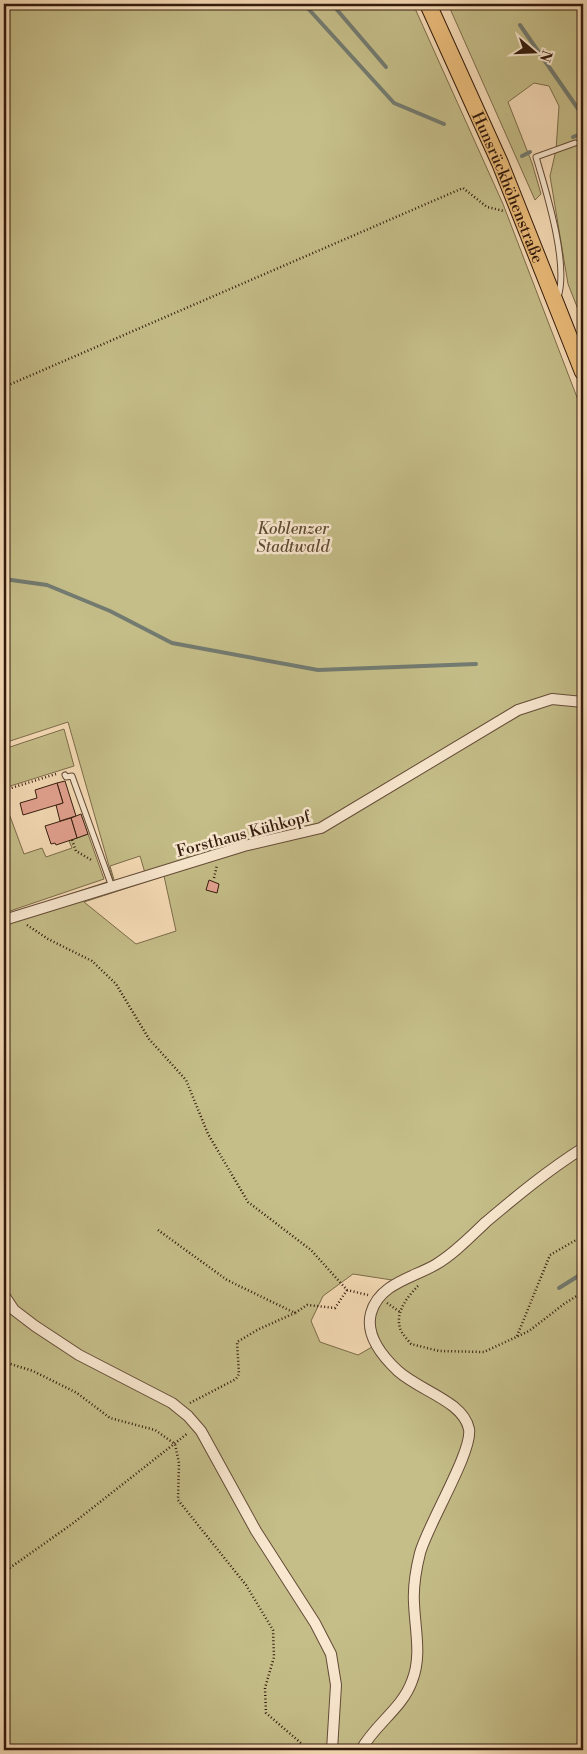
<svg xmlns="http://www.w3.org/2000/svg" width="587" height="1754" font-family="'Libre Bodoni',serif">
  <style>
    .green { fill: #c5be89; stroke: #7c6c4a; fill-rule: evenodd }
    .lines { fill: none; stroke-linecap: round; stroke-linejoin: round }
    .stream { stroke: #737b71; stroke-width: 4 }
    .building { fill: #e5a392; stroke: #321a0c }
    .service-casing { stroke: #634b37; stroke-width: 7 }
    .minor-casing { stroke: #634b37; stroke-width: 12 }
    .primary-casing { stroke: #321a0c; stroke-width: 18 }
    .path { stroke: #321a0c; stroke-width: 2.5; stroke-dasharray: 1 2.5; stroke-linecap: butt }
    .service { stroke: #fae9d1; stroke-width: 5 }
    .minor { stroke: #fae9d1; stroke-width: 10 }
    .primary { stroke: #ecbe7c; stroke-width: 16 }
    .labels { text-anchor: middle; stroke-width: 5; stroke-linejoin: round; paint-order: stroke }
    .street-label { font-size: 16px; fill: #321a0c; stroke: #fae9d1 }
    .park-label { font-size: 16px; font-style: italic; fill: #5e4b32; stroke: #fae9d1 }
  </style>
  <rect width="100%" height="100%" fill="#f7ddb8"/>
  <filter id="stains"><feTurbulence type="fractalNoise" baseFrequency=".004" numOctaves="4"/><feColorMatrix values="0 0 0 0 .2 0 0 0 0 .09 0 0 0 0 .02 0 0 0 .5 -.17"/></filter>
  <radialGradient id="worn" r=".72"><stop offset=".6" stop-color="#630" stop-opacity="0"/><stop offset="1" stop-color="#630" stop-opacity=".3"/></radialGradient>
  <!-- green -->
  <g class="green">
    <path d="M4 4H413L503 204 583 413V1750H4V916L113 880 68 722 4 743ZM140 856 145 873 115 883 110 866ZM164 876 176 931 136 944 84 902ZM353 1274 392 1280 378 1292 372 1347 358 1355 320 1342 311 1321 323 1296Z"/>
    <polygon points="448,4 583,4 583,322 568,284 550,176 556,150 559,106 549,86 534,83 508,102 532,163 541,194 535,200"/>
    <polygon points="64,729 74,766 4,788 4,749"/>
    <polygon points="4,800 24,854 42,848 46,857 72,848 69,841 88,834 104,879 4,913"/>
  </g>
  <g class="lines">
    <!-- stream -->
    <g class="stream">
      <polyline points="304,4 394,103 444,124"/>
      <polyline points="332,4 386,67"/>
      <polyline points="520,25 583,116"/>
      <polyline points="573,137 583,133"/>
      <polyline points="522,156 530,152"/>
      <polyline points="4,579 47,585 110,611 172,643 318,670 476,664"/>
      <polyline points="559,1288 583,1273"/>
    </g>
  </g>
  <!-- building -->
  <g class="building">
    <polygon points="65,781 76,816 60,821 56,805 63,803 57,783"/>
    <polygon points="57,783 63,803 23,815 20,803 37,798 35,790"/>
    <polygon points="81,814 88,834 77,838 71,818"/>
    <polygon points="71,818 77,838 56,845 55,843 51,844 45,826"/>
    <polygon points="209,880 219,884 217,893 206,890"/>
  </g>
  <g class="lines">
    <!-- service casing -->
    <g class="service-casing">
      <g id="service">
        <path d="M558 297C569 264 546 191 536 157L575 143"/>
        <polyline points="65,775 66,777 72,776 112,887"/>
      </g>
    </g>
    <!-- minor casing -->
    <g class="minor-casing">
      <g id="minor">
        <polyline points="4,920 244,846 321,828 518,710 552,699 583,702"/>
        <polyline points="4,1295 14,1310 35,1326 79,1355 172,1403 188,1416 201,1431 256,1531 315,1623 331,1654 336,1685 332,1750"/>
        <path d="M361 1750C375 1724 402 1709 412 1681 422 1656 415 1630 414 1603 413 1587 416 1569 420 1553 428 1524 473 1451 469 1429 463 1401 420 1391 398 1371 383 1357 365 1335 371 1313 379 1284 412 1278 435 1265 454 1254 470 1237 486 1222 518 1195 547 1171 583 1148"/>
      </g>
    </g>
    <!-- primary casing -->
    <g class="primary-casing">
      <g id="primary">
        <path id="s1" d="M428 4 500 163 583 372"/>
      </g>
    </g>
    <!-- path -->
    <g class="path">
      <polyline points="4,387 463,188 487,207 504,211"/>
      <polyline points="5,790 56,774"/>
      <polyline points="72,840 76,851 93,861"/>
      <polyline points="214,878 217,865"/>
      <polyline points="27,925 48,939 92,961 116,984 149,1039 186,1080 208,1134 248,1202 311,1250 347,1290 368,1295"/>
      <polyline points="158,1230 227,1280 295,1313 307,1305 335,1308 347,1290"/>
      <path d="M418 1286C408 1296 395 1312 400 1328 401 1333 408 1340 411 1344L439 1351 484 1352 529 1331 564 1304 583 1292"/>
      <polyline points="387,1303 400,1312"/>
      <polyline points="517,1336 550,1255 583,1236"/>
      <polyline points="4,1362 33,1371 77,1393 110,1418 155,1430 175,1444 179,1463 178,1500 246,1585 273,1630 274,1657 265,1688 266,1713 309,1750"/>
      <polyline points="190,1403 236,1379 239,1374 237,1342 259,1329 295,1313"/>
      <polyline points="4,1572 72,1524 188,1433"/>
    </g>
    <!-- service -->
    <use href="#service" class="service"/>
    <!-- minor -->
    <use href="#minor" class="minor"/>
    <!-- primary -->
    <use href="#primary" class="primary"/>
  </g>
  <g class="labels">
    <!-- street labels -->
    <g class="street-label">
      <text dy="6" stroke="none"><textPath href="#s1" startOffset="200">Hunsrückhöhenstraße</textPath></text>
      <text transform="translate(243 833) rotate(-15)" y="6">Forsthaus Kühkopf</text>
    </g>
    <!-- park labels -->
    <g class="park-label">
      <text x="293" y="534">Koblenzer<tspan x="293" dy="18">Stadtwald</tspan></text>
    </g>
  </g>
  <!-- margin -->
  <rect width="587" height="1754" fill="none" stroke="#f7ddb8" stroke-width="20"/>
  <rect x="5" y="5" width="577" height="1744" fill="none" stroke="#321a0c" stroke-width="2.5"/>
  <rect x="10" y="10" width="567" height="1734" fill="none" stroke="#321a0c"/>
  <!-- north arrow -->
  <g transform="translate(534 52) rotate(109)" stroke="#fae9d1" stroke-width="4" paint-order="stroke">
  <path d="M0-4L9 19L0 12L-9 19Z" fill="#321a0c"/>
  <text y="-8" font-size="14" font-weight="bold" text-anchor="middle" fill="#321a0c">N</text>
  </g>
  <rect width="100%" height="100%" filter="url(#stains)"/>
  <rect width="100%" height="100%" fill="url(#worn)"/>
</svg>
